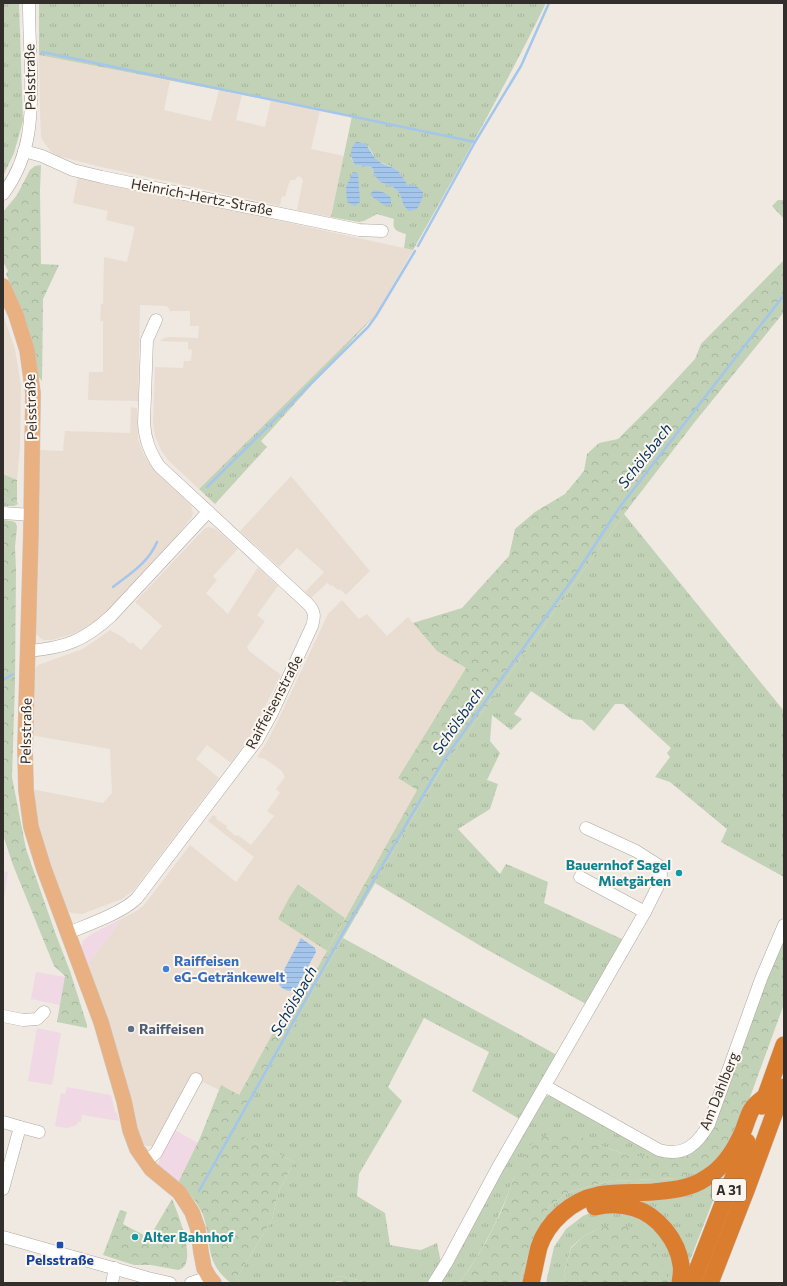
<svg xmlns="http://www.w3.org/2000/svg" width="787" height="1286" font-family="Commissioner,sans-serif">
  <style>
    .built { fill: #e9ddd1 }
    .industrial { fill: #f0d8e4 }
    .grass { fill: url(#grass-tufts); fill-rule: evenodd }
    .forest { fill: url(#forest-crowns) }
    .pitch { fill: #c1d2b6 }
    .water { fill: url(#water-rules) }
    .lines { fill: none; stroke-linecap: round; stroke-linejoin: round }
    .stream { stroke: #a4c6ec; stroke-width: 2.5 }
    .minor-casing { stroke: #aea8a1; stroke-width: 13 }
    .major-casing { stroke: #c9c9c8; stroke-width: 16 }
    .highway-casing { stroke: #c9c9c8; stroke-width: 18 }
    .minor { stroke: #fff; stroke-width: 12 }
    .major { stroke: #e9b182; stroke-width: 15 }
    .highway { stroke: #db7d2f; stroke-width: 17 }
    .culture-dot { fill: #0f9aa8; stroke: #fdf6ef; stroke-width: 1.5 }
    .shop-dot { fill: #3f7fe0; stroke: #fdf6ef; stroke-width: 1.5 }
    .service-dot { fill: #5c6f8a; stroke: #fdf6ef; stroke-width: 1.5 }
    .transit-dot { fill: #1a4fb4; stroke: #fdf6ef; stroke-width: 1.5 }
    .labels { text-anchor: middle; stroke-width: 4; stroke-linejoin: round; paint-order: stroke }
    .shield { fill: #fdf6ef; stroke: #6e6a66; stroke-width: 1 }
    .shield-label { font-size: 13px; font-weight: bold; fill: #312e2c }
    .street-label { font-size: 14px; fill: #312e2c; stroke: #fdf6ef }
    .culture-label { font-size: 14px; font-weight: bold; fill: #0d838f; stroke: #fdf6ef; text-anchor: end }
    .shop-label { font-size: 14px; font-weight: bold; fill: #366cbe; stroke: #fdf6ef; text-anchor: start }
    .service-label { font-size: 14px; font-weight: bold; fill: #4e5e75; stroke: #fdf6ef; text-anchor: start }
    .transit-label { font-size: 14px; font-weight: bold; fill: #164399; stroke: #fdf6ef }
    .water-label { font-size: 15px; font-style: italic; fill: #00315f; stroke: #fdf6ef }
  </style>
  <defs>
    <pattern id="grass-tufts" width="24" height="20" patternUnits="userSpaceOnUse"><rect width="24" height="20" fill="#c1d2b6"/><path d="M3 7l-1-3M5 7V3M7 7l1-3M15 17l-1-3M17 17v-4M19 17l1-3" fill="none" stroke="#a6b59d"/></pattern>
    <pattern id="forest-crowns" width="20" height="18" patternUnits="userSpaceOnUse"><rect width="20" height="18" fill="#c1d2b6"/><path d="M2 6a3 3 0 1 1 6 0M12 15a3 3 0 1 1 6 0" fill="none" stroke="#a6b59d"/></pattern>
    <pattern id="water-rules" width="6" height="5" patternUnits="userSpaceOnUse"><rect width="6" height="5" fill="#a4c6ec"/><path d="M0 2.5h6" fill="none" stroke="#8eaacb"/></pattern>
  </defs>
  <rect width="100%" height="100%" fill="#efe9e2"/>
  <!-- built -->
  <g class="built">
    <polygon points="39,55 170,81 164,110 211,121 219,90 242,95 236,120 265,127 271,100 320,110 311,149 344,156 331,217 297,210 303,180 302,178 298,176 295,180 290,180 285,197 282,196 280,206 97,166 58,156 51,152 41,138 40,109"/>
    <polygon points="78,177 404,248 413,250 375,316 199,489 169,461 161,450 155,436 153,423 155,367 183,368 184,361 191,361 192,350 188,349 188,342 160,341 164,338 169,337 198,338 199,326 190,326 190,311 170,311 168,307 165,306 140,305 138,401 88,400 89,372 103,372 103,321 100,321 101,304 103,304 104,257 127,262 135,227 106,220 108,211 73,203"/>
    <polygon points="3,314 15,349 21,386 20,446 17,480 3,474"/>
    <polygon points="131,407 137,408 138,439 143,453 153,469 191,505 193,513 192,517 165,550 100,620 83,630 72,634 52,640 43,640 35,633 39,450 63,451 65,431 130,433"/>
    <polygon points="291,476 370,571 346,595 340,589 338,590 332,585 331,586 327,583 311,598 305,592 324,572 297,548 279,567 240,531"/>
    <polygon points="209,527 216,529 238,549 213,576 217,580 206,593 228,614 258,567 278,586 257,615 265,621 247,647 249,651 281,675 249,738 231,763 207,745 196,759 219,778 133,891 122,899 82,914 72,913 67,911 42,847 31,789 103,803 112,793 110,749 30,735 34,671 38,665 83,649 110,630 124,638 130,644 132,642 141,650 162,626 135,602 205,528"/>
    <polygon points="342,600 359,619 367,614 387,636 408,617 437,651 466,668 398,778 417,790 345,918 299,884 289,898 279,919 327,951 299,1001 292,998 239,1095 221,1086 219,1090 203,1082 202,1084 193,1078 154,1146 146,1146 142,1143 139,1135 130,1100 87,963 88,964 123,918 138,910 144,905 190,845 236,882 254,857 208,821 213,815 217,817 216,819 227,826 226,828 236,836 238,835 251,845 274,816 267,811 280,793 276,789 285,777 282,771 265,759 257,757 268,740 280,716 328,614"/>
  </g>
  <!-- industrial -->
  <g class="industrial">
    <polygon points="3,871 8,872 4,898 3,898"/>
    <polygon points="123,918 88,964 87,963 81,948 83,941 92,934"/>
    <polygon points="36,972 65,977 60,1005 31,999"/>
    <polygon points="37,1028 61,1033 52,1085 28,1081"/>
    <polygon points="67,1087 111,1095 115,1112 117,1113 119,1121 82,1115 81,1122 78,1122 77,1125 67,1128 55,1126 61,1093 65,1094"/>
    <polygon points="175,1130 198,1143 178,1183 160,1168 158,1165 160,1159"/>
  </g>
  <!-- grass -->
  <g class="grass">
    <polygon points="3,3 19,3 23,121 14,153 3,176"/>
    <path d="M39 3H546C505 87 459 168 413 250L404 248 406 234C396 231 392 230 394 219L377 214 364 221 359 222 331 217 352 116 39 55ZM368 146 377 161 390 166 400 173 404 181 408 185 403 204 400 194 393 187 380 182 375 176 372 167 355 165 351 158Z"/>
    <polygon points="374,316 261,441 267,447 215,504 199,489"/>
    <polygon points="3,496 14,504 17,502 18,504 14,506 3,506"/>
    <polygon points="624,514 784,711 784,877 721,842 727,829 670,782 655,777 670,757 667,753 671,748 623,704 615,704 594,731 582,720 572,719 531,691 514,714 522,719 511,730 492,715 490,741 500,753 487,780 498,784 490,809 458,829 500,874 506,864 548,882 544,903 624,940 586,1004 484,948 375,883 440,772"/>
    <polygon points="298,884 345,918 327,951 278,919 289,898"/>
    <polygon points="343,938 557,1055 521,1120 472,1091 489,1052 424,1018 388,1087 402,1101 359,1174 357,1196 385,1213 390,1245 413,1249 421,1250 437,1243 441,1263 430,1283 375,1283 337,1276 328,1283 240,1283 236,1279 272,1220 278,1193 294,1162 233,1132"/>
    <path d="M551 1095 670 1156H629L599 1145 515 1175C501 1214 484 1250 459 1283H439L543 1098Z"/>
    <polygon points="728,1145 701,1177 567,1204 524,1283 520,1283 525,1263 536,1236 549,1207 567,1193 593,1185 613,1181 678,1178"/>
    <polygon points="726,1167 687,1268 685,1263 625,1197"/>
    <polygon points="629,1210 669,1241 676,1283 668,1283 668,1279 598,1229 584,1236 571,1247 564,1273 566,1283 546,1283 554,1247 566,1229 583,1216 594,1211"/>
  </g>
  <!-- forest -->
  <g class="forest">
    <polygon points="41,165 40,190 41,264 59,265 43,299 42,381 38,376 30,333 22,310 6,274 8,271 3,262 3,212 17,195 30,170 35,166"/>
    <polygon points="778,200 784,200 784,219 772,206"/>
    <path d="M784 260V312L694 423 624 514 440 772 343 938 234 1132 294 1162 278 1193 272 1220 236 1279 240 1283H231C204 1263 212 1241 203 1215 198 1203 189 1192 178 1183L200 1138 221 1085 239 1095 292 998 299 1001 417 790 398 778 466 668 437 651 413 623 462 608 509 556 515 529 535 512 565 494 584 471 587 454 599 443 618 439 655 402 695 359 701 344Z"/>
    <polygon points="3,474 17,480 17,502 14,504 3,496"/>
    <polygon points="3,520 12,521 16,523 17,527 15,547 16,569 15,683 12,777 26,849 56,935 70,971 87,1025 87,1028 57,1022 65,976 54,966 13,865 3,835"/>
    <polygon points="784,935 784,1004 749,1100 728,1145 707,1166 678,1178 613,1181 593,1185 567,1193 549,1207 536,1236 525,1263 520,1283 459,1283 470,1268 486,1242 502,1210 515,1175 529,1146 552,1132 566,1130 599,1145 629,1156 670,1156 696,1148"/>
    <path d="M172 1199C177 1211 200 1267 178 1270L151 1265H134L103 1255 120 1210 127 1212 123 1224 149 1238Z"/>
    <polygon points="617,1224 642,1230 656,1250 668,1279 668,1283 566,1283 564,1273 571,1248 584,1236 598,1229"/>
    <polygon points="337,1276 375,1283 352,1283 337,1281 333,1283 328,1283"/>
  </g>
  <!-- pitch -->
  <polygon class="pitch" points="3,611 8,611 9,661 3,661"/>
  <!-- water -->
  <g class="water">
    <path d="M356 142C370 143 368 150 376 159 381 165 393 166 399 172 402 176 404 181 408 185H415L423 192 422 199 417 209 408 211 403 204 400 194 393 187 380 182 375 176 372 167 355 165C350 157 349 149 356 142Z"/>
    <polygon points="353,172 358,173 360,202 355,206 347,202 346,187"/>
    <path d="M373 190C381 191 385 192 391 198V204L385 206 370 195Z"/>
    <path d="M301 938 315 948 316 952 297 987 293 991C286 991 279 988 278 981Z"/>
  </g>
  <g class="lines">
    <!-- stream -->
    <g class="stream">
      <polyline points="42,52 475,142"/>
      <polyline points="418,246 475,142 521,66 549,3"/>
      <polyline points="207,487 368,327 376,316 415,251"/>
      <path d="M113 587C130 574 148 563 157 542"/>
      <polyline points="3,680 13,674"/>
      <polyline points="199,1191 343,933 443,761 574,577 619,508 784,295"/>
    </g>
    <!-- minor casing -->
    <g class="minor-casing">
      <g id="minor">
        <polyline points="24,151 42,156 73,170 102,177 359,230 382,231"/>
        <path d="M3 194C32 156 32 113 31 68 30 46 29 25 29 3"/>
        <polyline points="3,513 31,515"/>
        <path d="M28 651C64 648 84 641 111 616L208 512"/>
        <polyline points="586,828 636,851 658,865 661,874 660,882 645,912"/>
        <path d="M68 933C87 925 124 912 137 898L257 740 272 713 312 626C315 617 315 611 308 604L159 466C150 452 145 440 144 423L147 340 156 320"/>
        <polyline points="3,1016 23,1020 37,1019 44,1012"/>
        <path d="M545 1086 659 1150C684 1157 697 1145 709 1124L761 979 784 925"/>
        <polyline points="3,1122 20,1127 3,1189"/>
        <polyline points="20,1127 39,1132"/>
        <polyline points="146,1161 156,1153 196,1079"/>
        <polyline points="3,1237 148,1278 170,1283"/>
        <polyline points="112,1283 115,1268"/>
        <polyline points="191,1283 209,1277"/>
        <polyline points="434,1283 447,1262 498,1167 645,912 580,877"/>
      </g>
    </g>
    <!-- major casing -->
    <g class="major-casing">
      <polyline id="major" points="3,286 16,315 27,350 33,393 31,530 25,749 26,790 31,827 44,869 101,1022 124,1101 130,1130 137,1149 151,1169 179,1192 192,1212 198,1229 201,1252 204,1268 209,1277 214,1283"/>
    </g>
    <!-- highway casing -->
    <g class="highway-casing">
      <g id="highway">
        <polyline points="762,1106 784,1045"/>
        <path d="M595 1207C608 1204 621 1204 634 1208 658 1215 678 1241 681 1265 682 1270 681 1277 680 1283"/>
        <path d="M531 1283C534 1271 536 1259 539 1247 547 1222 572 1200 598 1195 616 1192 635 1193 653 1192 672 1190 690 1189 706 1178 723 1168 735 1150 743 1131 746 1124 748 1115 752 1109 755 1104 761 1100 766 1096"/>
        <polyline points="692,1283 747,1142"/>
        <polyline points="710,1283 747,1188 784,1087"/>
      </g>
    </g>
    <!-- minor -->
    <use href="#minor" class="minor"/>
    <!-- major -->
    <use href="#major" class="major"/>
    <!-- highway -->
    <use href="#highway" class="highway"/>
  </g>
  <!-- markers -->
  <g class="culture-dot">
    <circle cx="679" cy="873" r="4"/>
    <circle cx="135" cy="1237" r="4"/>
  </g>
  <circle class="shop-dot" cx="166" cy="969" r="4"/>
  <circle class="service-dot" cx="131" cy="1029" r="4"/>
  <rect class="transit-dot" x="56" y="1241" width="8" height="8" rx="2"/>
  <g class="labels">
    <!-- shield labels -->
    <rect class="shield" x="712" y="1179" width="34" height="22" rx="3"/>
    <g class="shield-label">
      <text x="729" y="1195">A 31</text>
    </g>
    <!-- street labels -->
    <g class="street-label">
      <text transform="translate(30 77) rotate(-91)" y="5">Pelsstraße</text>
      <text transform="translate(202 197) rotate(11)" y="5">Heinrich-Hertz-Straße</text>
      <text transform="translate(31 407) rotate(-92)" y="5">Pelsstraße</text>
      <text transform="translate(274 702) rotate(-62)" y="5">Raiffeisenstraße</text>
      <text transform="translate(26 731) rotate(-89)" y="5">Pelsstraße</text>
      <text transform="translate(719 1091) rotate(-68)" y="5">Am Dahlberg</text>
    </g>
    <!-- culture labels -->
    <g class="culture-label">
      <text x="671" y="870">Bauernhof Sagel<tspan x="671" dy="16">Mietgärten</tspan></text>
      <text x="143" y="1242" text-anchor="start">Alter Bahnhof</text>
    </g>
    <!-- shop labels -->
    <g class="shop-label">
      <text x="174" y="966">Raiffeisen<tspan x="174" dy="16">eG-Getränkewelt</tspan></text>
    </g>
    <!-- service labels -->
    <g class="service-label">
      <text x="139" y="1034">Raiffeisen</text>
    </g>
    <!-- transit labels -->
    <g class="transit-label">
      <text x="60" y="1265">Pelsstraße</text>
    </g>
    <!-- water labels -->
    <g class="water-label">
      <text transform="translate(645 456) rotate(-52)" y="5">Schölsbach</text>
      <text transform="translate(458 721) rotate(-55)" y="5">Schölsbach</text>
      <text transform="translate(294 1001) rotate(-60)" y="5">Schölsbach</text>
    </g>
  </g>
  <!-- border -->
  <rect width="787" height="1286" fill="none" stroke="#312e2c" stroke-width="8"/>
</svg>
